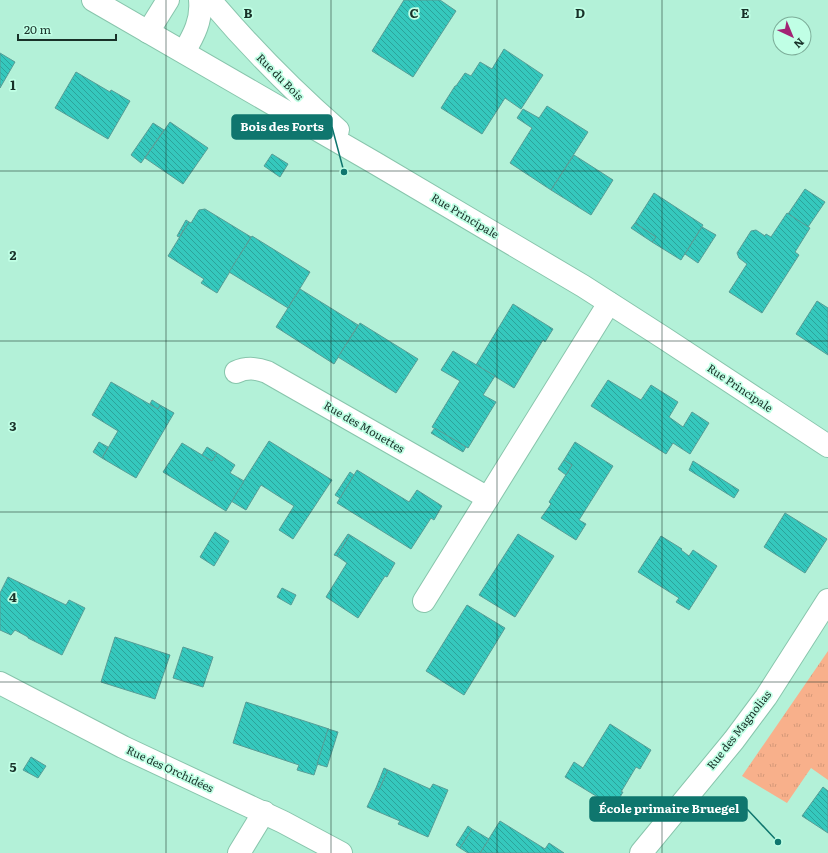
<svg xmlns="http://www.w3.org/2000/svg" width="828" height="853" font-family="Literata,serif">
  <style>
    .park { fill: url(#park-tufts) }
    .building { fill: url(#building-back-hatch); stroke: #579d96 }
    .lines { fill: none; stroke-linecap: round; stroke-linejoin: round }
    .minor-casing { stroke: #88c5ac; stroke-width: 24 }
    .minor { stroke: #fff; stroke-width: 22 }
    .grid { fill: none; stroke: #183128; stroke-width: 1; stroke-opacity: 0.55 }
    .labels { text-anchor: middle; stroke-width: 3.5; stroke-linejoin: round; paint-order: stroke }
    .street-label { font-size: 11px; fill: #183128; stroke: #c0ffe5 }
    .grid-label { font-size: 13px; text-anchor: middle; font-weight: bold; fill: #183128; stroke: #c0ffe5; stroke-width: 3.5; stroke-linejoin: round; paint-order: stroke }
    .leader { fill: none; stroke: #0f766e; stroke-width: 1.5 }
    .callout-dot { fill: #0f766e; stroke: #c0ffe5; stroke-width: 1.5 }
    .callout { fill: #0f766e; stroke: #0f766e; stroke-width: 1.5 }
    .callout-label { font-size: 12px; text-anchor: middle; font-weight: bold; fill: #fff }
  </style>
  <defs>
    <pattern id="park-tufts" width="24" height="20" patternUnits="userSpaceOnUse"><rect width="24" height="20" fill="#f8b08b"/><path d="M3 7l-1-3M5 7V3M7 7l1-3M15 17l-1-3M17 17v-4M19 17l1-3" fill="none" stroke="#d49878"/></pattern>
    <pattern id="building-back-hatch" width="6" height="6" patternUnits="userSpaceOnUse"><rect width="6" height="6" fill="#35c8bd"/><path d="M-1 5l2 2M0 0l6 6M5-1l2 2" fill="none" stroke="#2ca39a"/></pattern>
  </defs>
  <rect width="100%" height="100%" fill="#b3f1d8"/>
  <!-- park -->
  <polygon class="park" points="828,651 828,780 811,768 787,803 742,776"/>
  <!-- building -->
  <g class="building">
    <polygon points="404,0 440,0 456,11 413,77 372,51"/>
    <polygon points="504,49 543,75 521,109 505,98 482,134 441,108 455,86 456,86 465,73 471,76 480,62 492,69"/>
    <polygon points="0,53 15,62 0,88"/>
    <polygon points="76,72 110,92 111,90 130,101 108,139 55,108"/>
    <polygon points="547,106 588,132 551,190 510,163 532,128 517,118 523,109 539,118"/>
    <polygon points="170,122 208,148 183,184 145,158"/>
    <polygon points="153,123 164,130 141,163 131,155"/>
    <polygon points="272,154 288,164 280,177 264,166"/>
    <polygon points="574,155 613,180 591,215 551,190"/>
    <polygon points="805,189 825,202 808,227 788,214"/>
    <polygon points="654,193 703,225 681,260 652,242 656,237 635,223"/>
    <polygon points="205,209 251,237 217,293 201,283 204,279 168,256 189,222 191,223 199,210"/>
    <polygon points="787,213 810,228 795,252 799,255 762,313 729,292 747,264 739,258 737,253 751,231 756,230 765,236 766,234 771,237"/>
    <polygon points="186,220 189,222 179,237 177,236"/>
    <polygon points="635,223 656,237 652,242 631,228"/>
    <polygon points="702,227 716,235 698,263 685,254"/>
    <polygon points="252,236 310,272 288,308 229,272"/>
    <polygon points="300,289 358,325 334,364 276,327"/>
    <polygon points="817,301 828,308 828,355 796,334"/>
    <polygon points="513,304 553,329 545,342 543,340 514,388 476,365"/>
    <polygon points="360,323 418,359 396,393 338,357"/>
    <polygon points="453,351 495,376 483,395 496,402 468,448 432,427 460,381 441,370"/>
    <polygon points="608,380 641,400 651,385 678,402 669,417 683,427 692,412 709,423 690,454 673,443 666,454 591,406"/>
    <polygon points="111,382 158,409 160,405 174,413 136,478 102,458 118,431 92,415"/>
    <polygon points="152,400 160,405 158,409 150,404"/>
    <polygon points="435,428 466,447 463,452 431,433"/>
    <polygon points="269,441 332,480 293,539 279,530 294,506 261,485 246,510 231,501"/>
    <polygon points="99,442 108,447 102,458 93,452"/>
    <polygon points="575,442 613,466 579,520 586,524 576,540 541,518 551,504 549,502 572,465 564,460"/>
    <polygon points="182,443 212,461 217,453 235,465 230,473 244,481 226,511 163,472"/>
    <polygon points="207,447 217,453 212,461 202,455"/>
    <polygon points="564,460 572,465 566,475 558,469"/>
    <polygon points="693,461 739,490 734,498 689,470"/>
    <polygon points="357,470 409,502 417,490 442,506 434,520 431,518 411,549 337,503"/>
    <polygon points="350,472 354,475 340,498 335,495"/>
    <polygon points="785,513 827,539 805,573 764,547"/>
    <polygon points="215,532 229,541 214,566 200,557"/>
    <polygon points="348,534 350,535 337,556 334,555"/>
    <polygon points="518,534 554,556 515,617 479,595"/>
    <polygon points="350,535 395,563 387,577 385,576 358,618 326,597 347,563 337,556"/>
    <polygon points="661,536 682,549 681,550 689,556 693,550 717,566 689,610 676,602 679,598 638,572"/>
    <polygon points="8,577 66,605 69,600 85,608 62,655 28,638 28,637 15,630 11,635 0,630 0,593"/>
    <polygon points="282,588 296,595 291,605 277,597"/>
    <polygon points="467,605 505,628 464,695 426,671"/>
    <polygon points="115,637 170,655 155,699 101,682"/>
    <polygon points="183,647 213,657 203,687 173,678"/>
    <polygon points="246,702 329,729 314,775 297,770 299,765 233,743"/>
    <polygon points="610,724 651,750 640,769 636,767 621,792 623,792 614,807 565,777 574,762 583,768"/>
    <polygon points="328,729 338,732 327,767 317,764"/>
    <polygon points="31,757 46,766 38,778 23,770"/>
    <polygon points="384,768 388,770 379,790 376,788"/>
    <polygon points="388,770 430,789 433,784 448,790 428,837 398,824 400,821 367,807 376,788 379,790"/>
    <polygon points="823,787 828,791 828,833 802,816"/>
    <polygon points="500,821 545,849 549,843 564,853 480,853"/>
    <polygon points="468,826 472,829 460,848 456,845"/>
    <polygon points="472,829 489,839 480,853 468,853 460,848"/>
  </g>
  <g class="lines">
    <!-- minor casing -->
    <g class="minor-casing">
      <g id="minor">
        <polyline points="93,0 375,163 583,286 664,338 828,446"/>
        <path d="M210 0C250 47 292 90 338 130"/>
        <polyline points="148,32 168,0"/>
        <path d="M184 52C194 35 202 20 200 0"/>
        <path d="M236 372C247 367 256 368 267 372L488 498"/>
        <polyline points="424,601 609,303"/>
        <polyline points="0,683 123,747 283,822 341,853"/>
        <polyline points="239,853 264,812"/>
        <polyline points="641,853 734,740 766,697 828,600"/>
      </g>
    </g>
    <!-- minor -->
    <use href="#minor" class="minor"/>
  </g>
  <!-- grid -->
  <path class="grid" d="M166 0V853M331 0V853M497 0V853M662 0V853M0 171H828M0 341H828M0 512H828M0 682H828"/>
  <g class="labels">
    <!-- street labels -->
    <g class="street-label">
      <text transform="translate(280 77) rotate(45)" y="4">Rue du Bois</text>
      <text transform="translate(465 216) rotate(31)" y="4">Rue Principale</text>
      <text transform="translate(740 388) rotate(34)" y="4">Rue Principale</text>
      <text transform="translate(364 427) rotate(30)" y="4">Rue des Mouettes</text>
      <text transform="translate(739 730) rotate(-52)" y="4">Rue des Magnolias</text>
      <text transform="translate(170 769) rotate(25)" y="4">Rue des Orchidées</text>
    </g>
  </g>
  <g class="grid-label">
    <text x="248" y="18">B</text>
    <text x="414" y="18">C</text>
    <text x="580" y="18">D</text>
    <text x="745" y="18">E</text>
    <text x="13" y="90">1</text>
    <text x="13" y="260">2</text>
    <text x="13" y="431">3</text>
    <text x="13" y="602">4</text>
    <text x="13" y="772">5</text>
  </g>
  <!-- callouts -->
  <path class="leader" d="M344 172L332 127M778 842L747 809"/>
  <g class="callout-dot">
    <circle cx="344" cy="172" r="4"/>
    <circle cx="778" cy="842" r="4"/>
  </g>
  <g class="callout">
    <rect x="232" y="115" width="100" height="24" rx="4"/>
    <rect x="590" y="797" width="157" height="24" rx="4"/>
  </g>
  <g class="callout-label">
    <text x="282" y="131">Bois des Forts</text>
    <text x="669" y="813">École primaire Bruegel</text>
  </g>
  <!-- north arrow -->
  <g transform="translate(792 36) rotate(136)"><circle r="19" fill="#c0ffe5" stroke="#7dad99"/>
  <path d="M0-3L7 15L0 10L-7 15Z" fill="#a32374"/>
  <text y="-6" font-size="11" font-weight="bold" text-anchor="middle" fill="#183128">N</text>
  </g>
  <!-- scale -->
  <path d="M18 34v6h98v-6" fill="none" stroke="#183128" stroke-width="2"/>
  <text x="24" y="34" font-size="12" fill="#183128" stroke="#c0ffe5" stroke-width="3" paint-order="stroke">20 m</text>
</svg>
